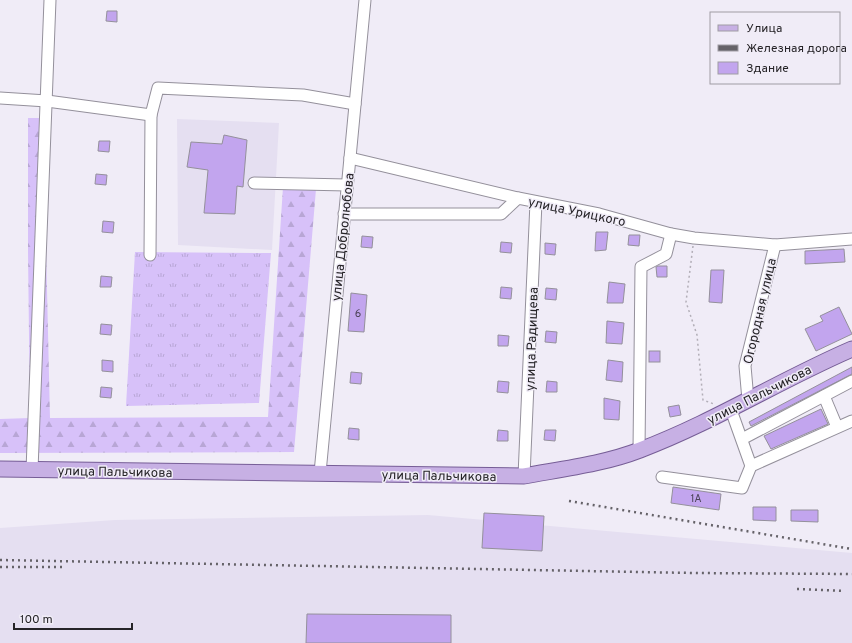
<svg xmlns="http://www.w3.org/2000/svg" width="852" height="643" font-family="Overpass,sans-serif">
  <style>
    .built { fill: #e5dff1 }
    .grass { fill: url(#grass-tufts) }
    .forest { fill: url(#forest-firs) }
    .building { fill: #c2a5ee; stroke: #94909b }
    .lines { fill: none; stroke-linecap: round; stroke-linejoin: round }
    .minor-casing { stroke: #94909b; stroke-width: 13 }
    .major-casing { stroke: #765d96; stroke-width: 17 }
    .path { stroke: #b2aeb7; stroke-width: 1.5; stroke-dasharray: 2 3; stroke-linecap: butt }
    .minor { stroke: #fff; stroke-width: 11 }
    .major { stroke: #c7b0e4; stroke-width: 15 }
    .rail { stroke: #656268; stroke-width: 2.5; stroke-dasharray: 2 4; stroke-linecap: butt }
    .labels { text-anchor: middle; stroke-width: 3; stroke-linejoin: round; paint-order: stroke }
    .number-label { font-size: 11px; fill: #4d445a }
    .street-label { font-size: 13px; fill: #262428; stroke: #f0ecf7 }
  </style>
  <defs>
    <pattern id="grass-tufts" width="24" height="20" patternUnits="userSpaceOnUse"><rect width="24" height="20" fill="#d7c1f9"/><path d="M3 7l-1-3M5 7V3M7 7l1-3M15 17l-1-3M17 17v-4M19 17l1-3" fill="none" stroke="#b8a6d5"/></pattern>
    <pattern id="forest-firs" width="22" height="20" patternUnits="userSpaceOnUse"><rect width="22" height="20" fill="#d7c1f9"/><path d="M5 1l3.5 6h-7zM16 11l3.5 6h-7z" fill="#b8a6d5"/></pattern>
  </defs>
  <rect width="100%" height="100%" fill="#f0ecf7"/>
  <!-- built -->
  <g class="built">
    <polygon points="177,119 279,123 272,250 178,245"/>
    <polygon points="428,515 852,553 852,643 0,643 0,528 115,520"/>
  </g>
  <!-- grass -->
  <polygon class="grass" points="135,252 271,253 259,403 126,406"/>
  <!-- forest -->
  <polygon class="forest" points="28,118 43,118 50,418 268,417 283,187 316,189 294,452 0,453 0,419 30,418 28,252"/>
  <!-- building -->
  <g class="building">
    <polygon points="107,11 117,11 117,22 106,21"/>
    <polygon points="224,135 247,140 243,187 237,186 235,214 204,213 208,170 187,167 191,142 222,144"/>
    <polygon points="99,141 110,141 109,152 98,151"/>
    <polygon points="96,174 107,175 106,185 95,184"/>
    <polygon points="103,221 114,222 113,233 102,232"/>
    <polygon points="596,232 608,232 606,250 595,251"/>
    <polygon points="629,235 640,235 639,246 628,245"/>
    <polygon points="362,236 373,237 372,248 361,247"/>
    <polygon points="501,242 512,243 511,253 500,252"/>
    <polygon points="545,243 556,244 555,255 545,254"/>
    <polygon points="844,249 845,262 805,264 805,251"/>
    <polygon points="658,266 667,266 667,277 657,277 656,267"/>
    <polygon points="711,270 724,270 722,303 709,302"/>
    <polygon points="101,276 112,277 111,287 100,287"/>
    <polygon points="609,282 625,284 623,303 607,303"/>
    <polygon points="501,287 512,288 511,299 500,298"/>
    <polygon points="546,288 557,289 556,300 545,299"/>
    <polygon points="351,293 367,295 364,332 348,331"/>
    <polygon points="839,307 852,334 816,351 805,329 823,321 820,316"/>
    <polygon points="607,321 624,323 622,344 606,343"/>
    <polygon points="101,324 112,325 111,335 100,334"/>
    <polygon points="546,331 557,332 556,343 545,342"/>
    <polygon points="498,335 509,336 508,346 498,346"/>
    <rect x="649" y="351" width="11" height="11"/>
    <polygon points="102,360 113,361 113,372 102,371"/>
    <polygon points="608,360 623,362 622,382 606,380"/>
    <polygon points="852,367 852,374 751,426 749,422"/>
    <polygon points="351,372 362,373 361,384 350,383"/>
    <polygon points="498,381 509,382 508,393 497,392"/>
    <polygon points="547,381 557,382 557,392 546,392"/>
    <polygon points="101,387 112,388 111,398 100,397"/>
    <polygon points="604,398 620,401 619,420 604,419"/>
    <polygon points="679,405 681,415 670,417 668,407"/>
    <polygon points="821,409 828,424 771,449 764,436"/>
    <polygon points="349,428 359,429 359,440 348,439"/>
    <polygon points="498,430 508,431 508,441 497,441"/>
    <polygon points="545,430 556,430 555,441 544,440"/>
    <polygon points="673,487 721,494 719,510 671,503"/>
    <polygon points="753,507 776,507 776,521 753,520"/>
    <polygon points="791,510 818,510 818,522 791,521"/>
    <polygon points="484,513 544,516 542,551 482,548"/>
    <polygon points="307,614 451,615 451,643 306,643"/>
  </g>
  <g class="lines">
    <!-- minor casing -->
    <g class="minor-casing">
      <g id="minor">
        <polyline points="0,98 47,101 151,115 158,88 303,95 355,104"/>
        <polyline points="350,158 518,198"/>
        <polyline points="254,183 347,185"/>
        <polyline points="344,214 501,214 518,198 599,214 671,234 694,238 775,245 852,239"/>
        <polyline points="150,255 151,115"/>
        <polyline points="824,396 837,427"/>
        <polyline points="748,400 745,366 775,245"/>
        <polyline points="731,410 751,466"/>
        <polyline points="742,439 852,381"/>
        <polyline points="639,450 641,267 666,254 671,234"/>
        <polyline points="32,470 50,0"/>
        <polyline points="320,473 365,0"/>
        <polyline points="524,476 536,202"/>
        <polyline points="662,477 742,488 751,466 852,421"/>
      </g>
    </g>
    <!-- major casing -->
    <g class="major-casing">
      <path id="major" d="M0 469 524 476C562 469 604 464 640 450 714 422 780 380 852 349"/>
    </g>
    <!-- path -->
    <polyline class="path" points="693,246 686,302 697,335 703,400 714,404"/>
    <!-- minor -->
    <use href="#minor" class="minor"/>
    <!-- major -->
    <use href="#major" class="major"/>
    <!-- rail -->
    <g class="rail">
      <polyline points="569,501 852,549"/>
      <polyline points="0,560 693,573 852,574"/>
      <polyline points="0,567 62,567"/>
      <polyline points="797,589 844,591"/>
    </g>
  </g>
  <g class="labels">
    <!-- number labels -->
    <g class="number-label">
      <text x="358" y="317">6</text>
      <text x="696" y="502">1А</text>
    </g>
    <!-- street labels -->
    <g class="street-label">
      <text transform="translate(577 211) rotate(12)" y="5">улица Урицкого</text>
      <text transform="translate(342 237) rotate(-84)" y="5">улица Добролюбова</text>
      <text transform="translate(759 311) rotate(-77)" y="5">Огородная улица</text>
      <text transform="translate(531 339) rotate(-88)" y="5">улица Радищева</text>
      <text transform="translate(759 394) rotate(-27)" y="5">улица Пальчикова</text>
      <text transform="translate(115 471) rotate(1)" y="5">улица Пальчикова</text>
      <text transform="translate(439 475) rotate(1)" y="5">улица Пальчикова</text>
    </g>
  </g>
  <!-- legend -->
  <rect x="710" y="12" width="130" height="72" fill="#f0ecf7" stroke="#9f9ca4"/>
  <rect x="718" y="25" width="20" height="6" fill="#c7b0e4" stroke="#9f9ca4"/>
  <text x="746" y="32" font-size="12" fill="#262428">Улица</text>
  <rect x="718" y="45" width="20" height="6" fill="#656268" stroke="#9f9ca4"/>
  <text x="746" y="52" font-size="12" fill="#262428">Железная дорога</text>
  <rect x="718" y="62" width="20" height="12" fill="#c2a5ee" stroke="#9f9ca4"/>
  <text x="746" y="72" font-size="12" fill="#262428">Здание</text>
  <!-- scale -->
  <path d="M14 623v6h118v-6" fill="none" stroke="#262428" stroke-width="2"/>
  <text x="20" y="623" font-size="12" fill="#262428" stroke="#f0ecf7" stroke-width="3" paint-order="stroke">100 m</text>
</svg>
